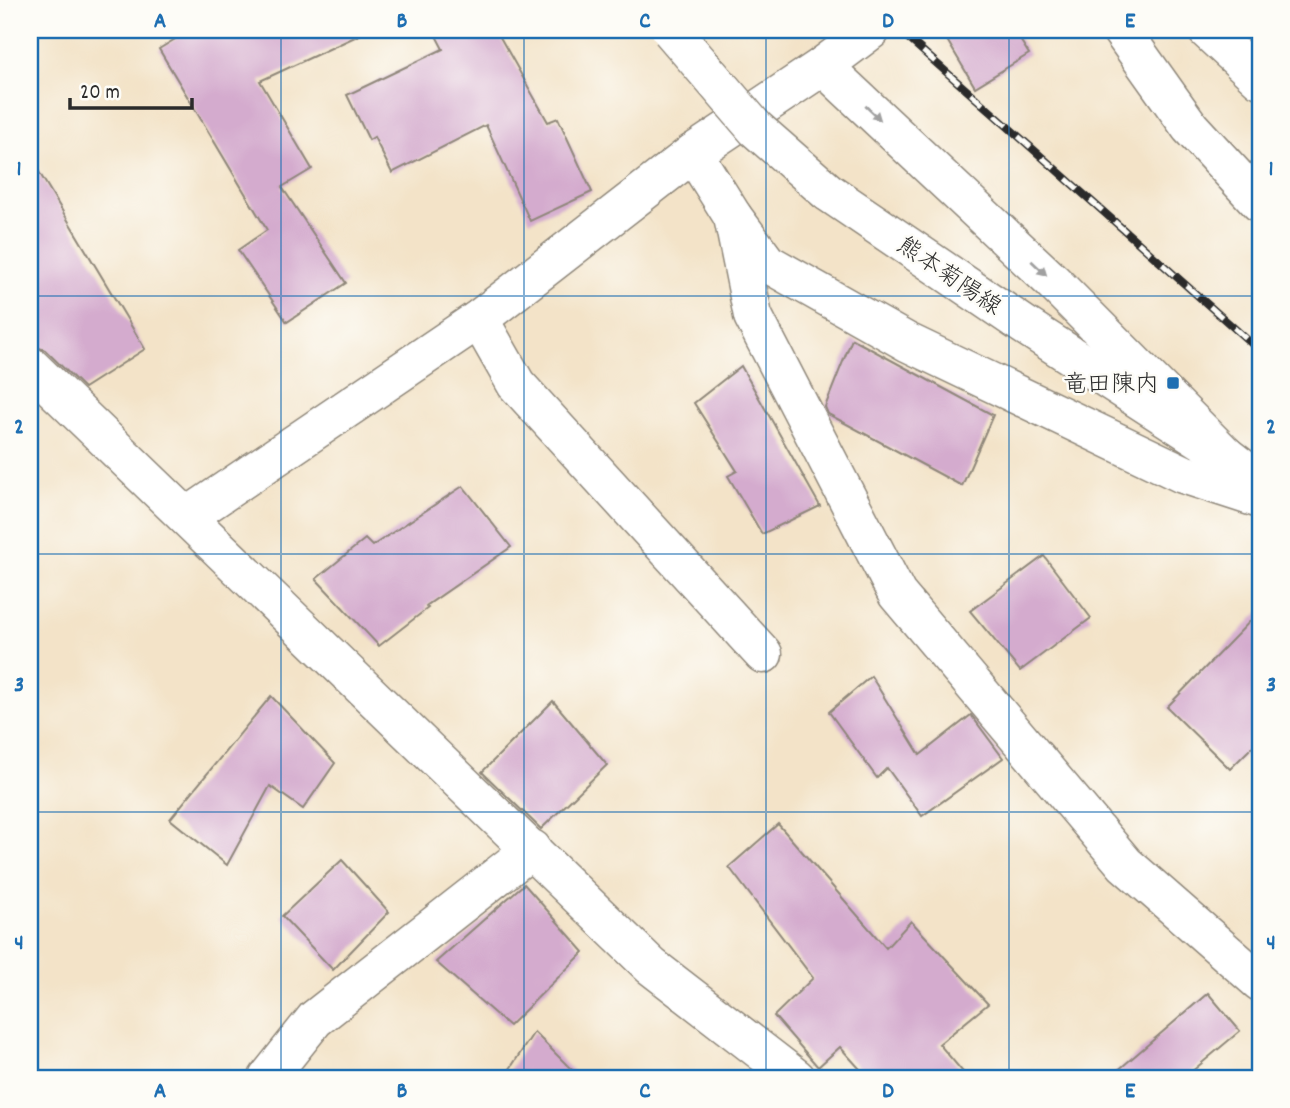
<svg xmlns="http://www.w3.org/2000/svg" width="1290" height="1108" font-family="Dekko,'Klee One',sans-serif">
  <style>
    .building { fill: #d4abce }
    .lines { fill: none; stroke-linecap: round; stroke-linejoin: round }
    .minor-casing { stroke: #8f877a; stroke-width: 41 }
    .major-casing { stroke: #8f877a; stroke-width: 41 }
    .minor { stroke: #fff; stroke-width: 38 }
    .major { stroke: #fff; stroke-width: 38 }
    .rail-casing { stroke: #2b2b2b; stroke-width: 8 }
    .rail { stroke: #fdfcf7; stroke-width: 5; stroke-dasharray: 16; stroke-linecap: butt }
    .major-bridge-casing { stroke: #8f877a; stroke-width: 41; stroke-linecap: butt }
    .major-bridge { stroke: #fff; stroke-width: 38 }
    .oneway { fill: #a0a0a0 }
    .grid { fill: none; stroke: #1f6fb2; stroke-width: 2; stroke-opacity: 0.55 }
    .poi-dot { fill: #1f6fb2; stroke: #fdfcf7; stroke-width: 2.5 }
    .labels { text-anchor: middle; stroke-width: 5; stroke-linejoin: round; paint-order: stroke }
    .street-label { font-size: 24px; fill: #2b2b2b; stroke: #fdfcf7 }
    .poi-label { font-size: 24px; fill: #2b2b2b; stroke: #fdfcf7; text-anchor: end }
    .neatline { fill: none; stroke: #1f6fb2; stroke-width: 2.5 }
    .grid-label { font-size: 23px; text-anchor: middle; font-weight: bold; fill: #1f6fb2 }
  </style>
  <rect width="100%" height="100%" fill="#fdfcf7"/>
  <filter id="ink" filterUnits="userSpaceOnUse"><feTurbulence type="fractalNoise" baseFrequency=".0143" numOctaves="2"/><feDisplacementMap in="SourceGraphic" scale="14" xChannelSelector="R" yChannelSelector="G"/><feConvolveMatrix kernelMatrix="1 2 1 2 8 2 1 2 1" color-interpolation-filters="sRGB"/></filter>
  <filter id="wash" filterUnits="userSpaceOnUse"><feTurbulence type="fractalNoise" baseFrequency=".00686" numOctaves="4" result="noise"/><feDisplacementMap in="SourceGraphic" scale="28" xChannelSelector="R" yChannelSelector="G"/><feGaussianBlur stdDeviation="1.57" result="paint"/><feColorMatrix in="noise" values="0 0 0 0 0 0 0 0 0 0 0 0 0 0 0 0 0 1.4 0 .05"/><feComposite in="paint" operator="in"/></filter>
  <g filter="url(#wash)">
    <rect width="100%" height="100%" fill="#f3e3c8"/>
    <g id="blocks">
      <!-- building -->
      <g class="building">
        <polygon points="190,30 370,30 260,81 312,169 282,187 346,283 287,322 238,250 267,230 159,49"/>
        <polygon points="433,30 496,30 548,122 558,118 592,192 530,221 486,125 392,173 374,137 369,140 347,95 443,49"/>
        <polygon points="941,30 1014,30 1029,54 975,87"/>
        <polygon points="30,157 145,349 84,388 45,350 30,345"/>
        <polygon points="852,339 993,415 962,486 828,414 825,407"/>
        <polygon points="741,366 820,506 762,534 728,476 737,471 694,403"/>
        <polygon points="463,486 511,547 426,606 428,608 379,646 316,579 365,539 372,546"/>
        <polygon points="1044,556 1091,618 1020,671 970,611"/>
        <polygon points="1260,611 1260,739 1230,769 1167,707"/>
        <polygon points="871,676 920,755 971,715 1003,758 922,816 887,768 877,778 829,712"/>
        <polygon points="271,696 335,763 303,809 270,786 227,865 170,819"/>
        <polygon points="553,701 607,765 541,829 482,772"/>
        <polygon points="778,824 886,948 911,921 988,1004 939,1044 968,1078 868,1078 840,1047 818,1067 774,1016 813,978 729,867"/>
        <polygon points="342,860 389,912 333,970 282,916"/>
        <polygon points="524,884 584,952 509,1026 436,962"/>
        <polygon points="1208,993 1240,1031 1184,1078 1109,1078"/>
        <polygon points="534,1032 580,1078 504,1078"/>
      </g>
    </g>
  </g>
  <g filter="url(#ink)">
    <use href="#blocks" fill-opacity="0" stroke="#8f877a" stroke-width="2"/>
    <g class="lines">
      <!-- minor casing -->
      <g class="minor-casing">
        <g id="minor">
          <polyline points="1121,30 1190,127 1260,203"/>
          <polyline points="1207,30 1260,79"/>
          <polyline points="693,153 733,217 767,263 907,342 1183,474 1260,499"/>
          <polyline points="733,217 753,316 897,594 1125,864 1260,982"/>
          <polyline points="479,319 516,384 763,654"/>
          <polyline points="30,366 651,966 796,1078"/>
          <polyline points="187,517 479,319 693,153 823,66 871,30"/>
          <polyline points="268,1078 315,1019 532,849"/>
        </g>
      </g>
      <!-- major casing -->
      <g class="major-casing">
        <g id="major">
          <polyline points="823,66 1052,281 1225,455"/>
          <polyline points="828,192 1024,325 1225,455 1260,482"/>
        </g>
      </g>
      <!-- minor -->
      <use href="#minor" class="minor"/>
      <!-- major -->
      <use href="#major" class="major"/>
      <!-- rail casing -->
      <g class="rail-casing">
        <polyline id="rail" points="899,30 1260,351"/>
      </g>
      <!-- rail -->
      <use href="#rail" class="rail"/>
      <!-- major-bridge casing -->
      <g class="major-bridge-casing">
        <polyline id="major-bridge" points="671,30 756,129 828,192"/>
      </g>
      <!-- major-bridge -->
      <use href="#major-bridge" class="major-bridge"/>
    </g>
    <!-- one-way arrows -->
    <defs><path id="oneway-solid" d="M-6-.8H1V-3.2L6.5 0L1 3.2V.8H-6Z" transform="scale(1.75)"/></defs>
    <g class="oneway">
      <use href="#oneway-solid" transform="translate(873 113) rotate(43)"/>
      <use href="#oneway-solid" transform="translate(1039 268) rotate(43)"/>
    </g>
  </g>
  <!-- grid -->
  <path class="grid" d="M281 30V1078M524 30V1078M766 30V1078M1009 30V1078M30 296H1260M30 554H1260M30 812H1260"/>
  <!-- markers -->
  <rect class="poi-dot" x="1166" y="376" width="14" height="14" rx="3.5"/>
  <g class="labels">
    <!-- street labels -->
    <g class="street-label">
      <text transform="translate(950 275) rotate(34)" y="8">熊本菊陽線</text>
    </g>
    <!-- poi labels -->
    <g class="poi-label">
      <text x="1159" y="391">竜田陳内</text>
    </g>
  </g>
  <!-- margin -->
  <rect width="1290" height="1108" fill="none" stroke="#fdfcf7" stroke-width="77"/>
  <!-- scale -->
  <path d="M70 98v10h122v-10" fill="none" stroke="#2b2b2b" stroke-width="3.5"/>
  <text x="80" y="98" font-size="21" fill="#2b2b2b" stroke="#fdfcf7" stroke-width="5" paint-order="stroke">20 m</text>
  <rect x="38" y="38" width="1214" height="1032" class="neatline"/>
  <g class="grid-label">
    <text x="160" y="27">A</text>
    <text x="402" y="27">B</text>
    <text x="645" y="27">C</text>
    <text x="888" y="27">D</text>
    <text x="1130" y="27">E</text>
    <text x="19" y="175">1</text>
    <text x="1271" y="175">1</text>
    <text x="19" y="433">2</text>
    <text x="1271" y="433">2</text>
    <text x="19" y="691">3</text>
    <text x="1271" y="691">3</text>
    <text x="19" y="949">4</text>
    <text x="1271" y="949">4</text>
    <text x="160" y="1097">A</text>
    <text x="402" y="1097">B</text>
    <text x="645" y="1097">C</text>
    <text x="888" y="1097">D</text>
    <text x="1130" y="1097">E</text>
  </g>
</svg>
